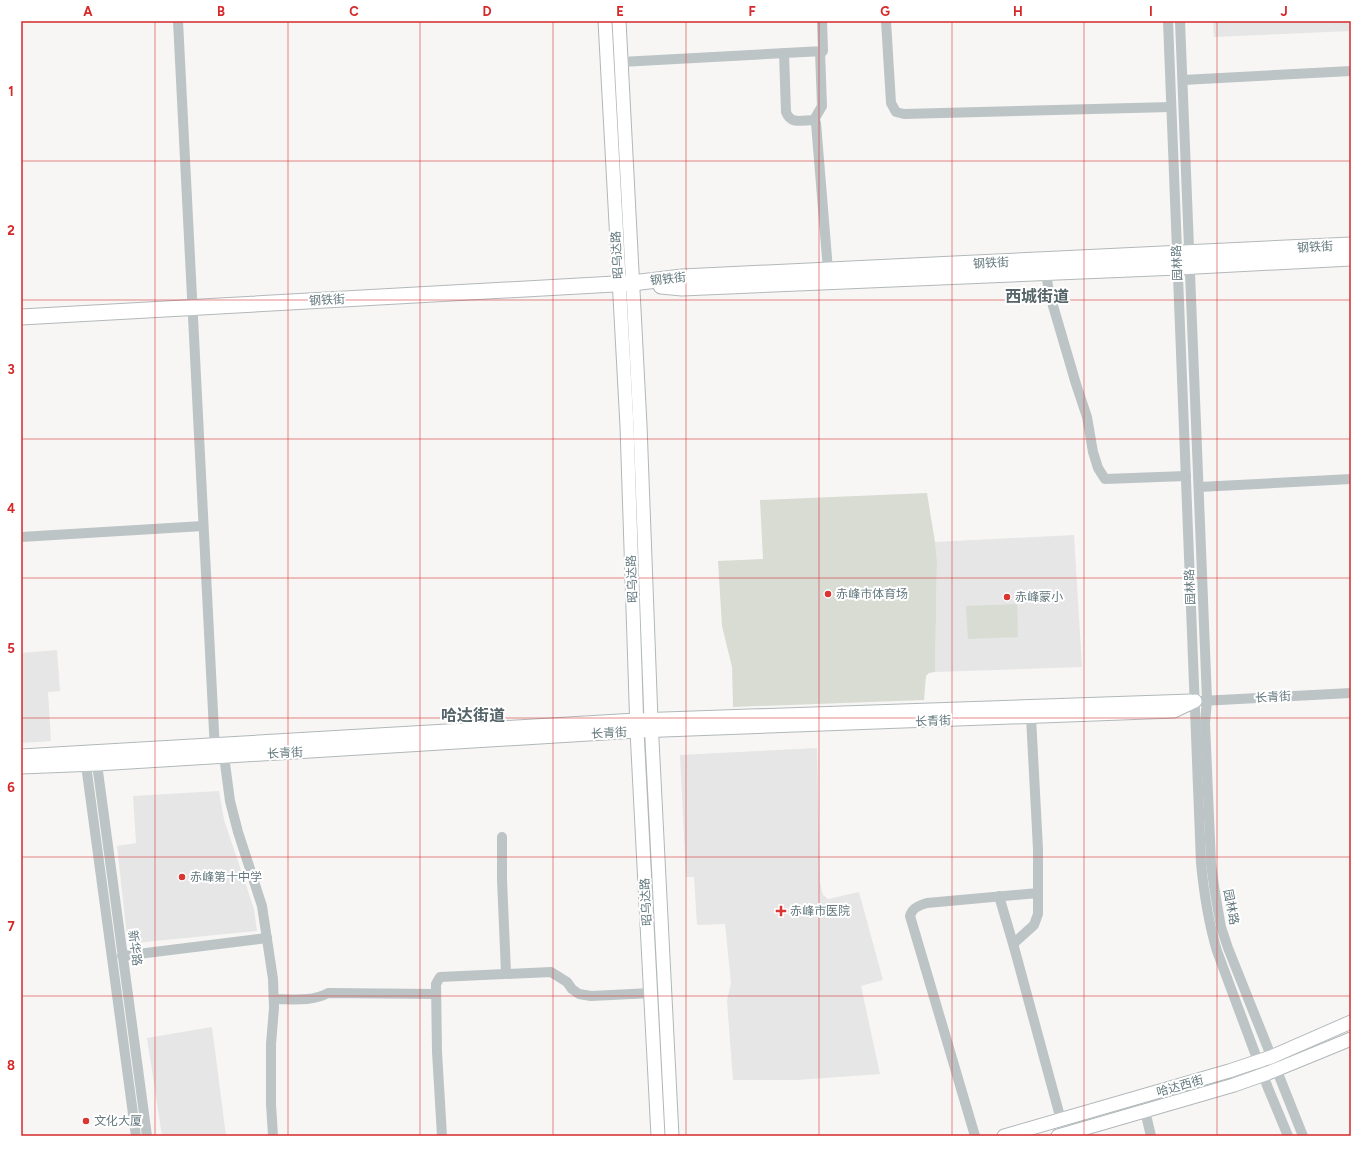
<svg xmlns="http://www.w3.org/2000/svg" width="1372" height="1157" font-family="Figtree,'Noto Sans SC',sans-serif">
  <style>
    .built { fill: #e5e6e5 }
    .green { fill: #d8dcd3 }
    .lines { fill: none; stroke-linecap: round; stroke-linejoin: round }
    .major-casing { stroke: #b1b8ba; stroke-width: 15 }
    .highway-casing { stroke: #b3b8ba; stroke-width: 17 }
    .minor { stroke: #bdc4c6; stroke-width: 10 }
    .major { stroke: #fff; stroke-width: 13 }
    .highway { stroke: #fff; stroke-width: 15 }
    .grid { fill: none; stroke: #d62828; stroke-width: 1; stroke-opacity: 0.55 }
    .poi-dot { fill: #da3531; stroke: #fff; stroke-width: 1.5 }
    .labels { text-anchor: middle; stroke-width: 4; stroke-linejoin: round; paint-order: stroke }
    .street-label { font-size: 12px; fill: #63787e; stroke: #fff }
    .poi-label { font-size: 12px; fill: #63787e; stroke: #fff; text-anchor: start }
    .district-label { font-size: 16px; font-weight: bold; fill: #556469; stroke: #fff }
    .neatline { fill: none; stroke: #d62828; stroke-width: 1.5 }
    .grid-label { font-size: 13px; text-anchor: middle; font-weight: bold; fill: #d62828 }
  </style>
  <rect width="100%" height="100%" fill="#f7f6f4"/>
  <!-- built -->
  <g class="built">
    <polygon points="1213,21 1351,21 1351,31 1214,37"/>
    <polygon points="1074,535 1082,667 935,672 937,561 935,542"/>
    <polygon points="57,650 60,691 48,692 51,741 21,743 21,653"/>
    <polygon points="817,748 820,883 823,895 828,899 859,892 883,980 861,986 880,1074 797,1080 733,1080 727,1001 731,983 725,924 697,925 694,877 686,877 680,755"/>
    <polygon points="219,791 224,820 254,909 257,931 135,943 127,937 117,846 136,843 133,796"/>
    <polygon points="212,1027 226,1136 162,1136 147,1038"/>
  </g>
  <!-- green -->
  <g class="green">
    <polygon points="927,493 935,542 937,561 935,672 929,673 926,676 924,700 733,707 732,667 722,626 718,561 763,559 760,500"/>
    <polygon points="1017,604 1018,637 968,639 966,606"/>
  </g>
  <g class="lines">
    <!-- major casing -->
    <g class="major-casing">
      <g id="major">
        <polyline points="605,21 627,426 637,731 658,1136"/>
        <polyline points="619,21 640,425 651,720 672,1136"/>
        <polyline points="21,756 636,720 1191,701"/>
        <polyline points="21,767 97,764 637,731 1174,711 1195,701"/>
        <polyline points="1004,1136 1229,1071 1271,1057 1351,1022"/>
        <polyline points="1058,1136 1234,1085 1268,1073 1351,1039"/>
      </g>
    </g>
    <!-- highway casing -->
    <g class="highway-casing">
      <g id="highway">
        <polyline points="661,286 682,288 1178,267 1351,258"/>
        <polyline points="21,317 632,283 682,277 1351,245"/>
      </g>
    </g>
    <!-- minor -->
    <g class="minor">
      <polyline points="178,21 215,751"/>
      <polyline points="886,21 891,103 896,112 904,114 1171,107"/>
      <path d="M1168 21 1201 863C1204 894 1208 921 1217 951L1268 1088 1288 1136"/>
      <polyline points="1180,21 1207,700 1205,723 1211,864 1215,893 1221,927 1228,948 1303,1136"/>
      <path d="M784 53 786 112C791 125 802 120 814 120L816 123 828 270"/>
      <polyline points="621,62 823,51 822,21"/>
      <polyline points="1183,80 1351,71"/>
      <polyline points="814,120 822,106 820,51"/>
      <polyline points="1046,273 1049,292 1076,384 1087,417 1093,452 1098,468 1105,479 1186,476"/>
      <polyline points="1199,487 1351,479"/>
      <polyline points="21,537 203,526"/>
      <polyline points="1201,701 1351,693"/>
      <polyline points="1031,717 1038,849 1038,914 1034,925 1014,943 1014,947 1061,1120"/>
      <polyline points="224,756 230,801 238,832 262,906 273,979 274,1008 271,1044 271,1104 273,1136"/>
      <polyline points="97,764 147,1136"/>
      <polyline points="86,765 136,1136"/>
      <polyline points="502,837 502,879 506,973"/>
      <polyline points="999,896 1014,947"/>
      <polyline points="122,956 267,938"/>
      <path d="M274 999C291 999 312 1002 328 993L436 994"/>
      <polyline points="1145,1111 1151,1136"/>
      <polyline points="442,1136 437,1052 436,984 440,977 551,972 567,982 572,989 579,994 591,996 652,993"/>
      <path d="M975 1136 910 916C912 908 919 905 927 903L1038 893"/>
    </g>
    <!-- major -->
    <use href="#major" class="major"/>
    <!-- highway -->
    <use href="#highway" class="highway"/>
  </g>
  <!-- grid -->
  <path class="grid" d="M155 21V1136M288 21V1136M420 21V1136M553 21V1136M686 21V1136M819 21V1136M952 21V1136M1084 21V1136M1217 21V1136M21 161H1351M21 300H1351M21 439H1351M21 578H1351M21 718H1351M21 857H1351M21 996H1351"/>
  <!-- markers -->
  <g class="poi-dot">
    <circle cx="828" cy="594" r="4"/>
    <circle cx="1007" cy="597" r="4"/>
    <circle cx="182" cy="877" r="4"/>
    <path d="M779 905h4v4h4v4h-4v4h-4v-4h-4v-4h4z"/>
    <circle cx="86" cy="1121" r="4"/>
  </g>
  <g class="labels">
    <!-- street labels -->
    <g class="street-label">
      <text transform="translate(1315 247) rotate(-3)" y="4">钢铁街</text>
      <text transform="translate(617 255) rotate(-93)" y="4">昭乌达路</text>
      <text transform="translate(991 263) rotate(-3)" y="4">钢铁街</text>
      <text transform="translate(1177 263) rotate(-92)" y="4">园林路</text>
      <text transform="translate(668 279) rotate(-6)" y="4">钢铁街</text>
      <text transform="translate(327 300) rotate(-3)" y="4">钢铁街</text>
      <text transform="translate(632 579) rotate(-92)" y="4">昭乌达路</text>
      <text transform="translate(1190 587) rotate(-92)" y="4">园林路</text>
      <text transform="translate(1273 697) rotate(-3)" y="4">长青街</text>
      <text transform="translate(933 721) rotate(-2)" y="4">长青街</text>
      <text transform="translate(609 733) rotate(-3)" y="4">长青街</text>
      <text transform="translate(285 753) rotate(-3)" y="4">长青街</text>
      <text transform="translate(646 902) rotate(-93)" y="4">昭乌达路</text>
      <text transform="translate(1231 907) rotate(79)" y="4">园林路</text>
      <text transform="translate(135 948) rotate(82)" y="4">新华路</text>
      <text transform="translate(1180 1086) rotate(-16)" y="4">哈达西街</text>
    </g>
    <!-- poi labels -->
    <g class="poi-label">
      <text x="836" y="598">赤峰市体育场</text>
      <text x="1015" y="601">赤峰蒙小</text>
      <text x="190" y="881">赤峰第十中学</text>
      <text x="790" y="915">赤峰市医院</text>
      <text x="94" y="1125">文化大厦</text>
    </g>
    <!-- district labels -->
    <g class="district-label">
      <text x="1037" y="302">西城街道</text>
      <text x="473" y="721">哈达街道</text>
    </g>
  </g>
  <!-- border -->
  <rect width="1372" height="1157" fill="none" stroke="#ffffff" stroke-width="44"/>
  <rect x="22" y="22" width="1328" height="1113" class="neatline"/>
  <g class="grid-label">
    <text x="88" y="16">A</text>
    <text x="221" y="16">B</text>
    <text x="354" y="16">C</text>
    <text x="487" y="16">D</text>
    <text x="620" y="16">E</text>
    <text x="752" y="16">F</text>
    <text x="885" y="16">G</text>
    <text x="1018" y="16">H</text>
    <text x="1151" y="16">I</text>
    <text x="1284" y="16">J</text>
    <text x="11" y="96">1</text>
    <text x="11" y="235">2</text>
    <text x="11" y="374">3</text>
    <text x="11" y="513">4</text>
    <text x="11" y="653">5</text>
    <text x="11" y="792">6</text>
    <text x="11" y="931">7</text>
    <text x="11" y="1070">8</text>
  </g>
</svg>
